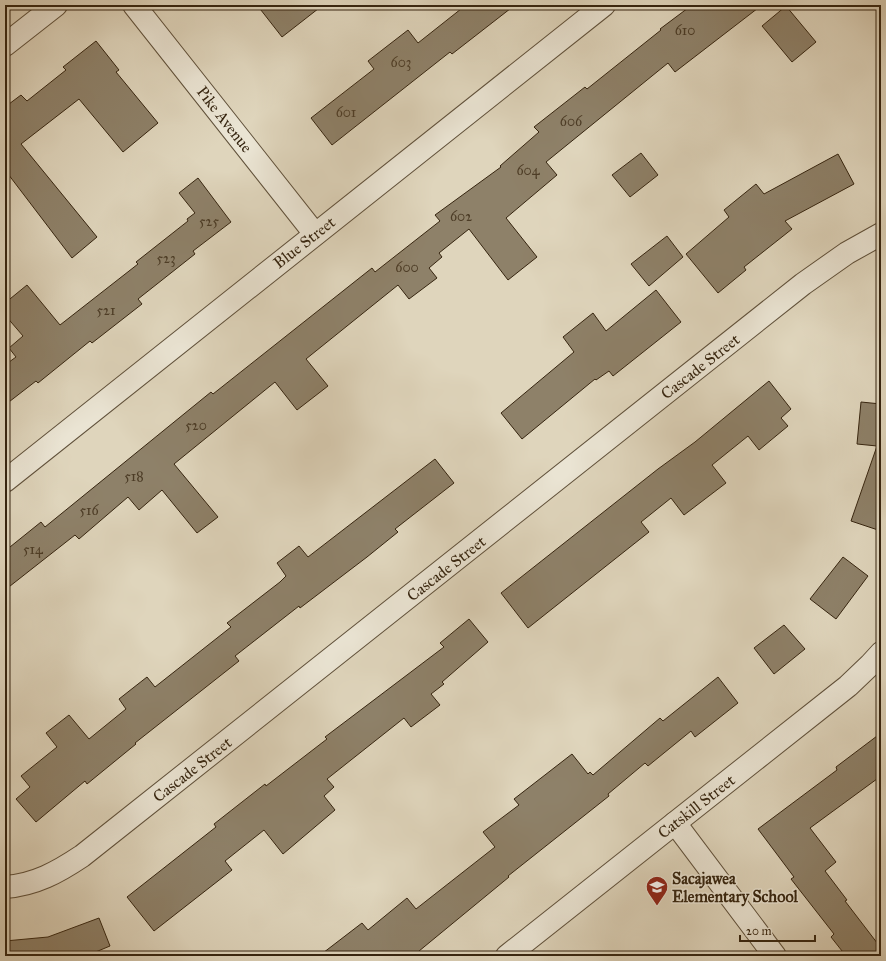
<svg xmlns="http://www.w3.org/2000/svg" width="886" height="961" font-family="'IM FELL Great Primer',serif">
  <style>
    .building { fill: #8e8169; stroke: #362510 }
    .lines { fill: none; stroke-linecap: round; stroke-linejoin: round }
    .minor-casing { stroke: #60513b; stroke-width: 24 }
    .minor { stroke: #eae4d3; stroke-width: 22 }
    .labels { text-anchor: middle; stroke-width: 3; stroke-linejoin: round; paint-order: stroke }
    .number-label { font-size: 14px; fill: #4c3c26 }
    .street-label { font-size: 16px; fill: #362510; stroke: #eae4d3 }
    .poi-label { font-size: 16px; font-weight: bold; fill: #362510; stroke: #eae4d3; text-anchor: start }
  </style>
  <rect width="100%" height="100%" fill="#dfd5bc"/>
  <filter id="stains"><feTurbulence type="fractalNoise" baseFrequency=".005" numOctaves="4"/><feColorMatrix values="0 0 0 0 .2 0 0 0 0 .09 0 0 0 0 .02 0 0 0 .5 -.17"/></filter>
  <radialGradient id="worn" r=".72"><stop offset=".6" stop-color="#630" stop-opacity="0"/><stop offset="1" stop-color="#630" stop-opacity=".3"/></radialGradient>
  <!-- building -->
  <g class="building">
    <polygon points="257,5 323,5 282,37"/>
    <polygon points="466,5 515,5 452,54 450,52 332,145 311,118 374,69 368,61 408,30 418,43"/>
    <polygon points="692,5 762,5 675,72 668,63 546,162 557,175 506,218 537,257 508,280 469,229 439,253 442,257 429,268 437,278 409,299 398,285 306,359 328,386 297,410 275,382 174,464 218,517 197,533 162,490 139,510 128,497 79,539 75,535 5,590 5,551 41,522 45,527 211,392 213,394 372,268 375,272 440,221 435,215 501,167 500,166 539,132 534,127 585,87 587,89 661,30 660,29"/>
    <polygon points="786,6 816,42 792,62 762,26"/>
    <polygon points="96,41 119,70 116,72 158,123 123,152 79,99 21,144 97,237 72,258 5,170 5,107 21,95 27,101 66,70 63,67"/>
    <polygon points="641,153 658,175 630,197 612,175"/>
    <polygon points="838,154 854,184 785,221 792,229 744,267 746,270 718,293 686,254 729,217 724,210 756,184 764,194"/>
    <polygon points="198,178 231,222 193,251 195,254 138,299 142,304 92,343 90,341 38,383 36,381 5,405 5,365 16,357 9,348 23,336 5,315 5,303 27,285 60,325 138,264 136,262 188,221 187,219 195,213 179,193"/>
    <polygon points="667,236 683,257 649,286 631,264"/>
    <polygon points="656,290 681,322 613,376 609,371 596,380 595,379 522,439 501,413 574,352 563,337 593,313 606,331"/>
    <polygon points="769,381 791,409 781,418 788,426 759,450 748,436 712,465 726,483 684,515 671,498 641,522 649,532 528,628 501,593 658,469 695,442"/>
    <polygon points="861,402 881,404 881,531 851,521 877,446 857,444"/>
    <polygon points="435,459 454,483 395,529 398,532 367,557 300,608 299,606 235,656 239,661 135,743 136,744 87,784 85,781 36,822 16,799 30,787 21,776 57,747 46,733 69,715 89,739 126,709 119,699 147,677 155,687 231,627 227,623 280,582 286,576 277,563 299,546 308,557"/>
    <polygon points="843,557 868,576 836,619 810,599"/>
    <polygon points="469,619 488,642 442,682 444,684 431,694 440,705 411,727 404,718 327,779 334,787 324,796 335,810 283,854 264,830 225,861 232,870 154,931 127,897 216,827 214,824 265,784 266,786 327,739 325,737 444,647 440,643"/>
    <polygon points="784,625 805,649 774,674 754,648"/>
    <polygon points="718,677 738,703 695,737 691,731 648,766 645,763 608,794 609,796 508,876 509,877 413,956 319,956 362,923 368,930 407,898 416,909 495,847 483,832 519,805 514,799 572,754 588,774 590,772 593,775 660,718 663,721"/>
    <polygon points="881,733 881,776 810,828 836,862 825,871 847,900 845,901 881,948 881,956 846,956 831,937 834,934 791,879 794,877 758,829 837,770 836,767"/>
    <polygon points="99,918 110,946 86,956 5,956 5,941 48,937"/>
  </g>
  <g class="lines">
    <!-- minor casing -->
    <g class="minor-casing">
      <g id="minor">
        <polyline points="134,5 315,234"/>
        <polyline points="5,45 56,5"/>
        <polyline points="5,481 604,5"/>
        <polyline points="675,823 775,956"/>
        <path d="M5 887C35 885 58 872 82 856L803 284 847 253 881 234"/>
        <polyline points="507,956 848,686 870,665 881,653"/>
      </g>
    </g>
    <!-- minor -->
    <use href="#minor" class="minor"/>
  </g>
  <!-- icons -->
  <defs>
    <g id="school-pin" transform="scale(1.15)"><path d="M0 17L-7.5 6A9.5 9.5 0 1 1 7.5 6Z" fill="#8f2418" stroke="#eae4d3"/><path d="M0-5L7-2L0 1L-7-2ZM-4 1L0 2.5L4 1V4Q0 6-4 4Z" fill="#fff"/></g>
  </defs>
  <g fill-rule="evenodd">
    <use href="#school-pin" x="657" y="887"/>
  </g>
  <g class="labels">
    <!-- number labels -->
    <g class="number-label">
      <text x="685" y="35">610</text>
      <text x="401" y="67">603</text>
      <text x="346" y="117">601</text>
      <text x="571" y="126">606</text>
      <text x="528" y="175">604</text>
      <text x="461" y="221">602</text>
      <text x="209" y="226">525</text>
      <text x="166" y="263">523</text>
      <text x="407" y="272">600</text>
      <text x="106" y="315">521</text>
      <text x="196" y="430">520</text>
      <text x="134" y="481">518</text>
      <text x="89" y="515">516</text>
      <text x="33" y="554">514</text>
    </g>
    <!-- street labels -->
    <g class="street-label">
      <text transform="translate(225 119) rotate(52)" y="6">Pike Avenue</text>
      <text transform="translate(304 242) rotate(-38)" y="6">Blue Street</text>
      <text transform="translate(700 366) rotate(-38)" y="6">Cascade Street</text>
      <text transform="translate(446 568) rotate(-38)" y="6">Cascade Street</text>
      <text transform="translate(192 769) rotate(-38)" y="6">Cascade Street</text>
      <text transform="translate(696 806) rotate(-38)" y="6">Catskill Street</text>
    </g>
    <!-- poi labels -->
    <g class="poi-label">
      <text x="672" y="884">Sacajawea<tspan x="672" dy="18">Elementary School</tspan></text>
    </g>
  </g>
  <!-- margin -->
  <rect width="886" height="961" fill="none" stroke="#dfd5bc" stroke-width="20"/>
  <rect x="6" y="6" width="874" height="949" fill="none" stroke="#362510" stroke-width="2"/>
  <rect x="10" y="10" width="866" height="941" fill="none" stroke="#362510"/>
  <!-- scale -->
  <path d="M740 935v6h75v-6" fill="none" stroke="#362510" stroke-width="2"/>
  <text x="746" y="935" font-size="12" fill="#362510" stroke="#eae4d3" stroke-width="3" paint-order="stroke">20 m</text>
  <rect width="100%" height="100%" filter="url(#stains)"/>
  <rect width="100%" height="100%" fill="url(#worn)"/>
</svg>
